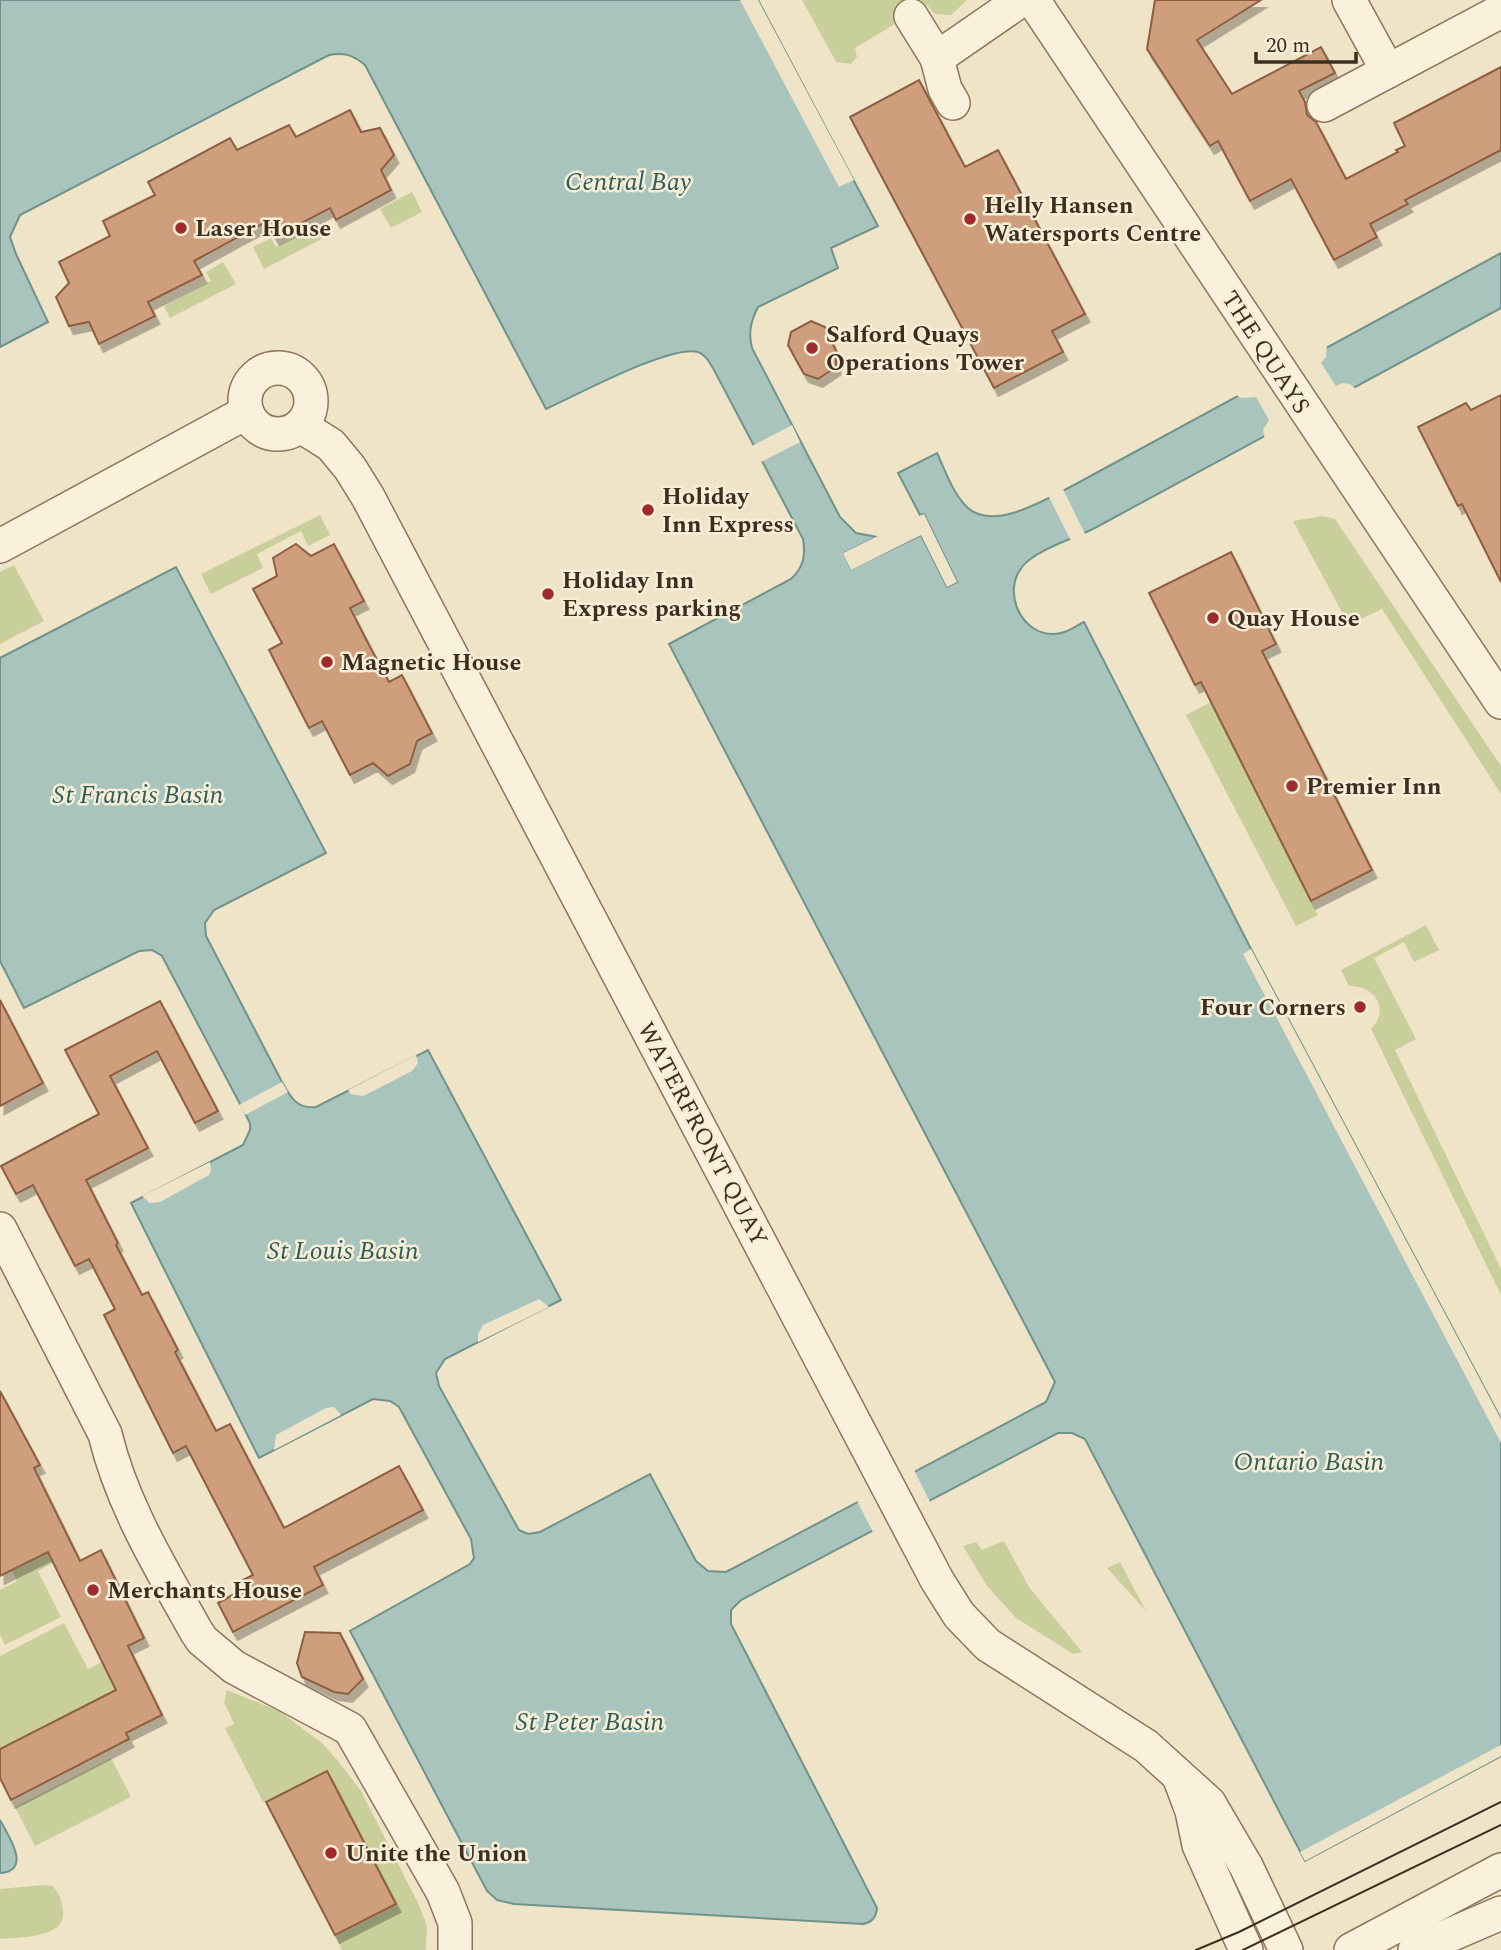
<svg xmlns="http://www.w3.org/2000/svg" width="1501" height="1950" font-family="Spectral,serif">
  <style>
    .green { fill: #c9cf9b }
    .water { fill: #a9c4bc; stroke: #6f938a; stroke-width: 2 }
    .pier { fill: #f0e4c8 }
    .building { fill: #cf9f7d; stroke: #8d5f41; stroke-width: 2; filter: url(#shadow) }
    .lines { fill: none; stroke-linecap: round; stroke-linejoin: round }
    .minor-casing { stroke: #8d765c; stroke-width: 36 }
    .minor { stroke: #faf1dc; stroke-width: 33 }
    .tram { stroke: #3d2e20; stroke-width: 2 }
    .poi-dot { fill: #9e2a2b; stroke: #f7eed8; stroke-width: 2.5 }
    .labels { text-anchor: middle; stroke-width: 5; stroke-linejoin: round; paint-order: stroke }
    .poi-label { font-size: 24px; font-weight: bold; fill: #3d2e20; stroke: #f7eed8; text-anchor: start }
    .street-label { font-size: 24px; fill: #3d2e20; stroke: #f7eed8 }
    .water-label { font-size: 26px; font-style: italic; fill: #2f5d5a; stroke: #f7eed8 }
  </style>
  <defs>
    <filter id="shadow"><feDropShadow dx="4.5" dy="8" stdDeviation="0" flood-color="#0004"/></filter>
  </defs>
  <rect width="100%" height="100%" fill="#f0e4c8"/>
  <!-- green -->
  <g class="green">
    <polygon points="802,0 967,0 951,15 935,14 927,5 855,48 857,57 851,64 836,62"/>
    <polygon points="412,192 422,212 391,228 380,209"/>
    <polygon points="326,222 331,234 264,269 253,247 271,238 276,247"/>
    <polygon points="223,262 236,284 170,318 164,306 211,281 206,272"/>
    <polygon points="320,515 330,535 308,546 301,531 257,554 263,568 211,594 201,574"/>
    <polygon points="1323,516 1335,519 1501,766 1501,794 1382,609 1349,625 1293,521"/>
    <polygon points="14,565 44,621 0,644 0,572"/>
    <polygon points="1211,702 1318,915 1296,926 1186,715"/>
    <path d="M1426 925 1439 950 1414 962 1404 942 1374 958 1416 1039 1395 1050 1501 1269V1295L1371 1029C1391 1009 1374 985 1349 986L1341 970Z"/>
    <polygon points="41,1539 53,1563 38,1571 61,1617 5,1645 0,1635 0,1590 17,1581 5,1557"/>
    <polygon points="1004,1541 1029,1587 1082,1652 1073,1654 1016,1618 987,1586 963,1546 976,1542 982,1550"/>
    <polygon points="1120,1562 1146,1611 1107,1568"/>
    <polygon points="64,1623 88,1669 102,1662 135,1728 0,1749 0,1656"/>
    <polygon points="227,1690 279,1711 322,1743 339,1762 361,1791 419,1905 427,1926 426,1950 342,1950 335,1935 395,1904 327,1771 263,1802 225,1728 234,1724 224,1702"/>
    <polygon points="111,1758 131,1797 35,1846 15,1807"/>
    <path d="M42 1885 53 1886C60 1895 62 1900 63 1911 66 1939 19 1937 0 1939V1889Z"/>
  </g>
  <!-- water -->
  <g class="water">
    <path d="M0 0H758L878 226 831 248 838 268 758 307C751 321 748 332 752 348L840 517 856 533 877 537 844 553 851 569 921 535 947 587 957 582 924 514 920 515 898 473 937 453C945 470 952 491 965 505 990 534 1047 499 1074 485L1501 253V308L1093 529C1074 538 1034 551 1022 567 1002 592 1021 635 1054 634 1065 634 1074 627 1084 622L1251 949 1501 1419V1756L1305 1861 1085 1439 1072 1433H1058L741 1600 731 1610V1624L877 1908C876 1918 872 1922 863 1924L514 1904 497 1900 487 1891 350 1631 470 1564 474 1558 471 1539 399 1407 390 1401 373 1399 259 1458 131 1203 243 1145 250 1130V1123L162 956 152 950 139 951 24 1008 0 961V658L176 567 326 853 214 910 205 923 206 936 282 1082C291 1098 297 1109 316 1107L428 1050 561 1300 445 1359 436 1373 439 1386 519 1530 528 1534 540 1532 650 1474 696 1561 708 1571 726 1572 1046 1402 1055 1382 669 644 791 579C803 568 806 556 803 539L713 368C709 362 706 355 698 352 671 344 575 396 546 409L365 65C353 55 344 52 329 55L20 215 10 237 16 254 48 322 0 347Z"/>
    <path d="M0 1820C8 1835 33 1871 0 1873Z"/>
  </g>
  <!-- pier -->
  <g class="pier">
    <polygon points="740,0 758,0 854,180 839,187"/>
    <polygon points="1327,344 1326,357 1321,363 1336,386 1343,383 1350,384 1357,390 1265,440 1263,430 1269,420 1256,397 1241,398 1235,394"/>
    <polygon points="792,425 800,442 761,462 752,446"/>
    <polygon points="1062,487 1086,536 1072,543 1048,495"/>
    <polygon points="924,514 957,582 947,587 921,535 851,570 843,553 880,535 879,540 848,555 853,565 922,532 949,583 953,581 922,518 917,517"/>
    <polygon points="1251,949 1501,1419 1501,1443 1243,954"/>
    <polygon points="416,1055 418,1063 412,1071 363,1096 351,1094 348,1090"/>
    <polygon points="282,1082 288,1092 245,1115 239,1105"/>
    <polygon points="210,1162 211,1170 209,1175 160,1202 150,1203 142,1196"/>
    <polygon points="539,1299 549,1307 478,1342 478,1334 483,1325"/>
    <polygon points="334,1407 341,1415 274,1450 276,1435 326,1408"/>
    <polygon points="913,1468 931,1504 874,1534 856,1499"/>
    <polygon points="1501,1745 1501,1756 1305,1861 1300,1852"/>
  </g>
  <!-- building -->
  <g class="building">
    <polygon points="1155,0 1261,0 1197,40 1232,94 1321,47 1335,73 1299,91 1305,102 1307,115 1316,122 1346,179 1398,152 1396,150 1405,146 1394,123 1501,67 1501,150 1405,200 1408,204 1370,224 1377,237 1334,260 1291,179 1250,201 1218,141 1210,146 1147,49"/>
    <polygon points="919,80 965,167 998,150 1085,314 1052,331 1063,352 994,388 850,117"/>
    <polygon points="350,110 361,132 380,128 394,155 381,170 391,190 336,220 330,208 275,237 266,222 194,261 202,275 148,302 155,316 99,344 89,322 69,326 56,297 69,283 59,262 110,236 103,221 155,195 148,182 230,138 237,150 289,125 296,137"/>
    <polygon points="811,321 825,327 836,351 836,367 818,379 804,374 788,345 791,332"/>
    <polygon points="1501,395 1501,582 1462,504 1458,506 1418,427 1466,403 1471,410"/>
    <polygon points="296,544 311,556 334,544 364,601 350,608 369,645 389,682 402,675 432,733 417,741 410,764 388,776 373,763 350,775 322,721 309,728 269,650 282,643 253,589 277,576 273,558"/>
    <polygon points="1231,552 1276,644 1262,651 1372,870 1311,901 1201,682 1195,685 1149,593"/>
    <polygon points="0,1000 43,1083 0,1106"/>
    <polygon points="160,1001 218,1111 195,1123 157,1051 110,1076 148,1148 86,1180 118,1243 116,1245 142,1295 148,1292 178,1350 175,1352 216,1431 230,1424 284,1528 399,1466 423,1510 314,1567 323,1585 233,1632 218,1603 247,1587 243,1580 253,1575 186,1446 173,1453 104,1315 115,1309 89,1259 75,1266 33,1185 16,1194 1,1166 99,1114 65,1050"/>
    <polygon points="0,1391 40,1465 34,1468 80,1561 101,1550 144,1638 128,1646 162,1715 126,1733 129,1739 11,1800 0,1778 0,1749 116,1690 48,1552 0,1576"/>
    <polygon points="305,1632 340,1633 363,1679 348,1694 334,1692 302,1677 297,1663"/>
    <polygon points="327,1771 396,1904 335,1935 266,1802"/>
  </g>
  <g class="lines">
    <!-- minor casing -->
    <g class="minor-casing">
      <g id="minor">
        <polyline points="1033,0 1501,702"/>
        <polyline points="1349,0 1388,71"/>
        <polyline points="911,16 937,58"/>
        <polyline points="953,103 945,89 937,58 1021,0"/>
        <polyline points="1324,105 1501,11"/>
        <circle cx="278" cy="401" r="33"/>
        <polyline points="301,426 331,445 350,468 368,497 937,1580 959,1615 988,1645 1146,1746 1209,1803 1246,1866 1286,1950"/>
        <polyline points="0,546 247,412"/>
        <path d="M0 1229 105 1434C122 1505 161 1568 196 1631L202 1640 234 1667 350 1729 443 1892 455 1923V1950"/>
        <polyline points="1180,1779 1192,1811 1199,1845 1246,1950"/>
        <polyline points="1351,1950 1501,1870"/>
        <polyline points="1415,1950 1501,1913"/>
      </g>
    </g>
    <!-- minor -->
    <use href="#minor" class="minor"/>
    <!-- tram -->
    <g class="tram">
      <polyline points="1196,1950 1239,1932 1501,1802"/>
      <polyline points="1243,1950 1501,1825"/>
    </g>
  </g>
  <!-- markers -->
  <g class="poi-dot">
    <circle cx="970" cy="219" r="7"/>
    <circle cx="181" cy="228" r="7"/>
    <circle cx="812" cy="348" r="7"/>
    <circle cx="648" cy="510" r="7"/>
    <circle cx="548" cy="594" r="7"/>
    <circle cx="1213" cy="618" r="7"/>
    <circle cx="327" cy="662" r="7"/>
    <circle cx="1292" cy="786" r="7"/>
    <circle cx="1360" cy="1007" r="7"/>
    <circle cx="93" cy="1590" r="7"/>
    <circle cx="331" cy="1853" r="7"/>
  </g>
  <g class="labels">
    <!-- poi labels -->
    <g class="poi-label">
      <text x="984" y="213">Helly Hansen<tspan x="984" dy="28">Watersports Centre</tspan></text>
      <text x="195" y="236">Laser House</text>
      <text x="826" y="342">Salford Quays<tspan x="826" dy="28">Operations Tower</tspan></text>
      <text x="662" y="504">Holiday<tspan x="662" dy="28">Inn Express</tspan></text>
      <text x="562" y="588">Holiday Inn<tspan x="562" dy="28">Express parking</tspan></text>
      <text x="1227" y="626">Quay House</text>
      <text x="341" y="670">Magnetic House</text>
      <text x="1306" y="794">Premier Inn</text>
      <text x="1346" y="1015" text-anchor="end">Four Corners</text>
      <text x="107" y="1598">Merchants House</text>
      <text x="345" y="1861">Unite the Union</text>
    </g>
    <!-- street labels -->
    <g class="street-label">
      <text transform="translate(1266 352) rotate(57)" y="8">THE QUAYS</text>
      <text transform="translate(703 1134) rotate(62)" y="8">WATERFRONT QUAY</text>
    </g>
    <!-- water labels -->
    <g class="water-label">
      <text x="628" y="190">Central Bay</text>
      <text x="138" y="803">St Francis Basin</text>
      <text x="343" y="1259">St Louis Basin</text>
      <text x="1309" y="1470">Ontario Basin</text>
      <text x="590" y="1730">St Peter Basin</text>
    </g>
  </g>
  <!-- scale -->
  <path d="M1256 52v10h100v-10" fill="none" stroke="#3d2e20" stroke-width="3.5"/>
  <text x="1266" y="52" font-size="21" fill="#3d2e20" stroke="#f7eed8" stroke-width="5" paint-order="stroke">20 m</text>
</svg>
